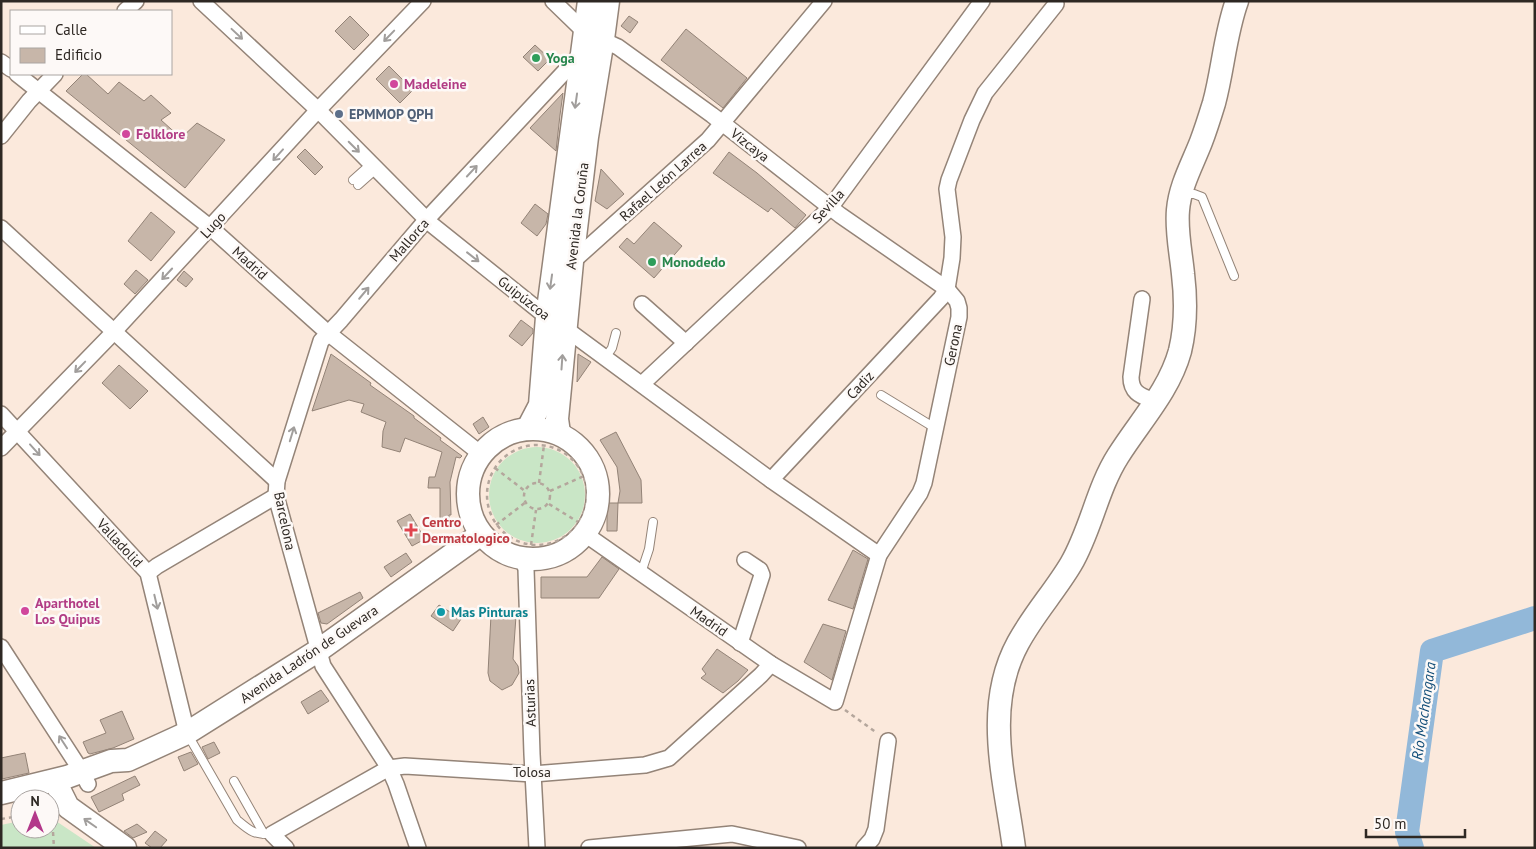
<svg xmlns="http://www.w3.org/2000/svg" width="1536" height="849" font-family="'PT Sans',sans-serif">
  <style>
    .green { fill: #c9e6c6 }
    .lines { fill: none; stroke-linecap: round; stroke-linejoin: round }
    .river { stroke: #92b8d9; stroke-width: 24 }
    .building { fill: #c7b6a9; stroke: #938377 }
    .lane-casing { stroke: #948478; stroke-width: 10 }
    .street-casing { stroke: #948478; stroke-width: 18 }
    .secondary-casing { stroke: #948478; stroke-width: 25 }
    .path { stroke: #b4a69c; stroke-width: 2.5; stroke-dasharray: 4 4; stroke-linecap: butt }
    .lane { stroke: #fff; stroke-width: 8 }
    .street { stroke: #fff; stroke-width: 15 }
    .secondary { stroke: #fff; stroke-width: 22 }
    .oneway { stroke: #a19e9c }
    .leisure-dot { fill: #2e9e5b; stroke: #fdf9f7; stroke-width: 2 }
    .hotel-dot { fill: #d1479c; stroke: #fdf9f7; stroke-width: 2 }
    .service-dot { fill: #5c6f8a; stroke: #fdf9f7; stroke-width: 2 }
    .health-dot { fill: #e0444e; stroke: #fdf9f7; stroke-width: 2 }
    .culture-dot { fill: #0f9aa8; stroke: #fdf9f7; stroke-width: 2 }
    .labels { text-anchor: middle; stroke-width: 5; stroke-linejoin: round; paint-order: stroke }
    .leisure-label { font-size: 14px; font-weight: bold; fill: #27864d; stroke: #fdf9f7; text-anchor: start }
    .hotel-label { font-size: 14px; font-weight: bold; fill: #b23c85; stroke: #fdf9f7; text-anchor: start }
    .service-label { font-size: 14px; font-weight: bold; fill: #4e5e75; stroke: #fdf9f7; text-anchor: start }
    .street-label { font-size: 14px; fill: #2e2823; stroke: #fdf9f7 }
    .health-label { font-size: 14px; font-weight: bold; fill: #be3a42; stroke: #fdf9f7; text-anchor: start }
    .culture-label { font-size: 14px; font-weight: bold; fill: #0d838f; stroke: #fdf9f7; text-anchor: start }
    .water-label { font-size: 15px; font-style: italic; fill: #0e4b76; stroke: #fdf9f7 }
  </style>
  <rect width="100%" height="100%" fill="#fbe9dc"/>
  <!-- green -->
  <g class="green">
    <circle cx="537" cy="495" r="48"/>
    <polygon points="50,817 96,848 1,848 1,825 20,821 20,829 50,829"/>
  </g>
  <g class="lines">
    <!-- river -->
    <polyline class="river" points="1412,848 1407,832 1432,651 1535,618"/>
  </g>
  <!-- building -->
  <g class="building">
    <polygon points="350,16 369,35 354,50 335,31"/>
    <polygon points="629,16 638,22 630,33 621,26"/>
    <polygon points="686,29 747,78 723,108 661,60"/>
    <polygon points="535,45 550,59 538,71 523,57"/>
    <polygon points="389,66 413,90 400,103 376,79"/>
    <polygon points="83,74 86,74 108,94 119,82 144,101 151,95 171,113 161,120 181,138 197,123 225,140 185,188 66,91"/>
    <polygon points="563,93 560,115 556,151 530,128"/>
    <polygon points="305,149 323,167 315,175 297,157"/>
    <polygon points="729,152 757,173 806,215 795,228 771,208 768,212 713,173"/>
    <polygon points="601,169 624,194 607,209 595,201"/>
    <polygon points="535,204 548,214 546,224 537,236 521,223"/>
    <polygon points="151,212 175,232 151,261 128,241"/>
    <polygon points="654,222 682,246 654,278 619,247 627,238 634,244"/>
    <polygon points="136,270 148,280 135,294 124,284"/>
    <polygon points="184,271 193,279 186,287 177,280"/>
    <polygon points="521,320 533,329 533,333 522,346 509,336"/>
    <polygon points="331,354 371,383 370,385 414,416 414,418 441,438 440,440 462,456 460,458 456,457 450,482 451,515 449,515 449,525 440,525 440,488 428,488 429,477 435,477 442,452 405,438 400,452 382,447 383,431 386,422 361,412 364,404 349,400 312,411"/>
    <polygon points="578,354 591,362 577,382"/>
    <polygon points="119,365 148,391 130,409 102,383"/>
    <polygon points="483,417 489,427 479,434 473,424"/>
    <polygon points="616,432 641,480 642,503 618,503 620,491 617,467 600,440"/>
    <polygon points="607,503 618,503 617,531 607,531"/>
    <polygon points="410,514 425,539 412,546 397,521"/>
    <polygon points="853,550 868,559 853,609 828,600"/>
    <polygon points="406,553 412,562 391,577 384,567"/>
    <polygon points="602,557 619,569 599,598 541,598 541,577 587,577"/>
    <polygon points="360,592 363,598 327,624 321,623 318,613"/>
    <polygon points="439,605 461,619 453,631 431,616"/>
    <polygon points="491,615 516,616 513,659 518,666 519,673 512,685 502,690 490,681 488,673"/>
    <polygon points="823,624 846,631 832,680 804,662"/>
    <polygon points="717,649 748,670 738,681 723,693 701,678 706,674 702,669"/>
    <polygon points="321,690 329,701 308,714 301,702"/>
    <polygon points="122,711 134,739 113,748 90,754 88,753 83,742 106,733 100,720"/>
    <polygon points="214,742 220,753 208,759 202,747"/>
    <polygon points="191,752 198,764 184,771 178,757"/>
    <polygon points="25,753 29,773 2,779 1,758"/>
    <polygon points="135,776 140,785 122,794 124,800 99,812 91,797"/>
    <polygon points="137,824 147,832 133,838 124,831"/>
    <polygon points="155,831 167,840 160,848 152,848 145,843"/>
  </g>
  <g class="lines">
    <!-- lane casing -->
    <g class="lane-casing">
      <g id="lane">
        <polyline points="353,180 371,164"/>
        <polyline points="358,185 376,169"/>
        <polyline points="1182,194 1194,194 1202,197 1234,276"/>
        <polyline points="605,358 612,348 616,333"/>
        <polyline points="881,395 935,428"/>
        <polyline points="641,573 649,549 653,522"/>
        <path d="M188 735 237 820C250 831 254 835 272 834"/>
        <polyline points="234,781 264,834"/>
      </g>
    </g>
    <!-- street casing -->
    <g class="street-casing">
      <g id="street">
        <polyline points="201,1 318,110 431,224 547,317 566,329 771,480 879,555"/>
        <polyline points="553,1 585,32 618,47 712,115 840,215 947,289 957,301 959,308 959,317 924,483 920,493 879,555 835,702 771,664 585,534"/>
        <polyline points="125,11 136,1"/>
        <polyline points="1,62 11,69"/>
        <polyline points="17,74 211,228 328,333 481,454"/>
        <polyline points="1,136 29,101 55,74"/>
        <polyline points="1,228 277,481"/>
        <polyline points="572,262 708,140 824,1"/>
        <path d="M1142 299 1131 377C1131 394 1142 396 1156 402"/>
        <polyline points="642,304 686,343"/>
        <polyline points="642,384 830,208 982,1"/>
        <polyline points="1,414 148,573 187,733"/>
        <polyline points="1,448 108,338 318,110 423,1"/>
        <polyline points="771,480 941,298 947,289 952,258 953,237 947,189 949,180 972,120 985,93 1056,4"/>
        <polyline points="522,558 526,569 532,754 537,848"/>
        <polyline points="148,573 157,566 276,496"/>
        <polyline points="740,643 762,575 760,570 745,560"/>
        <polyline points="1,647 82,772 88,784"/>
        <polyline points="286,848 272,834 389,768 405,766 533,774 645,765 669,758 761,675 771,664"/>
        <polyline points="418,848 396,784 389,768 323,666 276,496 277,481 321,341 341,320 427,219 583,52"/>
        <polyline points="589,848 732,834 798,848"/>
        <polyline points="864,848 872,839 876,829 888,741"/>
      </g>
    </g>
    <!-- secondary casing -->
    <g class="secondary-casing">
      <g id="secondary">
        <polyline points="528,428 540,405 547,317 589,1"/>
        <circle cx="533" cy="494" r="65"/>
        <polyline points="559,433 557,419 572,262 587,137 603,39 608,1"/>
        <polyline points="55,781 68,807 125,848"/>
        <polyline points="1,793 67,777 111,761 128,760 187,733 319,650 481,534"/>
        <path d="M1014 848C1005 780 983 707 1018 643 1033 615 1055 591 1071 564 1091 530 1097 489 1118 456 1140 421 1169 391 1180 351 1186 326 1186 299 1183 274 1181 253 1176 231 1178 210 1180 186 1192 165 1201 142 1206 129 1210 116 1214 103 1223 70 1225 34 1237 1"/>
      </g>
    </g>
    <!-- path -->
    <g class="path">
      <circle cx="537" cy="495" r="50"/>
      <polyline points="495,468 525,491"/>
      <circle cx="537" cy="496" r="13"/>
      <polyline points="539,483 544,445"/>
      <polyline points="550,491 584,476"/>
      <polyline points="549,504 578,522"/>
      <polyline points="496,525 526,502"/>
      <polyline points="531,545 536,510"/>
      <polyline points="845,710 877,733"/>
      <polyline points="52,816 54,848"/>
      <polyline points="1,819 20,816"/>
    </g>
    <!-- lane -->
    <use href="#lane" class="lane"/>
    <!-- street -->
    <use href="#street" class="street"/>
    <!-- secondary -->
    <use href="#secondary" class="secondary"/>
  </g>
  <!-- one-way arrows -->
  <defs><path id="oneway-shaft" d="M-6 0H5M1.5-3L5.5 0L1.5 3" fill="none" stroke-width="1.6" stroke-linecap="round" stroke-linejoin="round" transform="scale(1.25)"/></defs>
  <g class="oneway">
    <use href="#oneway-shaft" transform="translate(237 34) rotate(43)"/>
    <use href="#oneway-shaft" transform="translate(389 36) rotate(134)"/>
    <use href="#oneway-shaft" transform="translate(576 101) rotate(98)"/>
    <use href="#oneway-shaft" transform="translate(354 147) rotate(45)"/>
    <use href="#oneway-shaft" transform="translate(278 155) rotate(132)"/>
    <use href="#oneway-shaft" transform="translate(472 171) rotate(-47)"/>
    <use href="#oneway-shaft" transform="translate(473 257) rotate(38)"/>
    <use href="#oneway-shaft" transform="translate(167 274) rotate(133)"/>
    <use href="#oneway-shaft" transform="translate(551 282) rotate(98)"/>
    <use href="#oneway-shaft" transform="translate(364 293) rotate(-50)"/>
    <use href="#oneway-shaft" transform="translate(562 362) rotate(-86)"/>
    <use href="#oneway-shaft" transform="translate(80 367) rotate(134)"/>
    <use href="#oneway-shaft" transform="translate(292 434) rotate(-73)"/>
    <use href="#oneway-shaft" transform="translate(35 450) rotate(48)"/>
    <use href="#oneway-shaft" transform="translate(156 602) rotate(77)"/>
    <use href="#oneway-shaft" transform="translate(63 742) rotate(-123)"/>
    <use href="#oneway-shaft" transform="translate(90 823) rotate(-145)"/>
  </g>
  <!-- markers -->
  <g class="leisure-dot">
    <circle cx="536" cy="58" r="5"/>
    <circle cx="652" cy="262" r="5"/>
  </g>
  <g class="hotel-dot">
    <circle cx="394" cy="84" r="5"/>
    <circle cx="126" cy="134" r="5"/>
    <circle cx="25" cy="611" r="5"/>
  </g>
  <circle class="service-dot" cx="339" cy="114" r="5"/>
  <path class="health-dot" d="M408.5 522.5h5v5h5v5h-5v5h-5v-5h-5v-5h5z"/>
  <circle class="culture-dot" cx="441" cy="612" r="5"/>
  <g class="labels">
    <!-- leisure labels -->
    <g class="leisure-label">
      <text x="546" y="63">Yoga</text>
      <text x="662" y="267">Monodedo</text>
    </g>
    <!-- hotel labels -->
    <g class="hotel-label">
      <text x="404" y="89">Madeleine</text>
      <text x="136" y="139">Folklore</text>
      <text x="35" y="608">Aparthotel<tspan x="35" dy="16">Los Quipus</tspan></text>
    </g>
    <!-- service labels -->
    <g class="service-label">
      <text x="349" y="119">EPMMOP QPH</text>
    </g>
    <!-- street labels -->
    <g class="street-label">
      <text transform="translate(750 145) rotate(38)" y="5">Vizcaya</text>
      <text transform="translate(663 181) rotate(-42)" y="5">Rafael León Larrea</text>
      <text transform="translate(828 206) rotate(-48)" y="5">Sevilla</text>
      <text transform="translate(577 216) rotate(-83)" y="5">Avenida la Coruña</text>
      <text transform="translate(213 225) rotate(-47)" y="5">Lugo</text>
      <text transform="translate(409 240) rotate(-49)" y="5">Mallorca</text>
      <text transform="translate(250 263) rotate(42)" y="5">Madrid</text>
      <text transform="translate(524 298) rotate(38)" y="5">Guipúzcoa</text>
      <text transform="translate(953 345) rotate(-78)" y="5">Gerona</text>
      <text transform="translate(860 385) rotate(-47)" y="5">Cadiz</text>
      <text transform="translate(285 521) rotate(78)" y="5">Barcelona</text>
      <text transform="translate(120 543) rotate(47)" y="5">Valladolid</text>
      <text transform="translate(709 621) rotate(35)" y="5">Madrid</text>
      <text transform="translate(309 654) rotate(-34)" y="5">Avenida Ladrón de Guevara</text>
      <text transform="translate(530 703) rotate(-92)" y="5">Asturias</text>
      <text x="532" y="777">Tolosa</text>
    </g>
    <!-- health labels -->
    <g class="health-label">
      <text x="422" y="527">Centro<tspan x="422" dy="16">Dermatologico</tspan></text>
    </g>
    <!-- culture labels -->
    <g class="culture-label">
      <text x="451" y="617">Mas Pinturas</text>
    </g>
    <!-- water labels -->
    <g class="water-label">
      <text transform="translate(1424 711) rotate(-82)" y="5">Río Machangara</text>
    </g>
  </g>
  <!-- border -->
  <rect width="1536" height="849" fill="none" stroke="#2e2823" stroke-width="5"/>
  <!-- legend -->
  <rect x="10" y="10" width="162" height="65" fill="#fdf9f7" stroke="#aaa5a2"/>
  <rect x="20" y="26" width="25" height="8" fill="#ffffff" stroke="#aaa5a2"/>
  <text x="55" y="35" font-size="15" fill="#2e2823">Calle</text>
  <rect x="20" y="48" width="25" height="15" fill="#c7b6a9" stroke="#aaa5a2"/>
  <text x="55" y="60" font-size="15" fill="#2e2823">Edificio</text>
  <!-- north arrow -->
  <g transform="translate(35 814)"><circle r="24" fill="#fdf9f7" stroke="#aaa5a2"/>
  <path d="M0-4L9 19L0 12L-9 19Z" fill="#b3388a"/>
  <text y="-8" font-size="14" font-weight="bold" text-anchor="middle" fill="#2e2823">N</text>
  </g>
  <!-- scale -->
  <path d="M1366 829v8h99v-8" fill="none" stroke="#2e2823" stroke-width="2.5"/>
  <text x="1374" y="829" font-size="15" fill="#2e2823" stroke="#fdf9f7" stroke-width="4" paint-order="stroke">50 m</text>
</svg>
